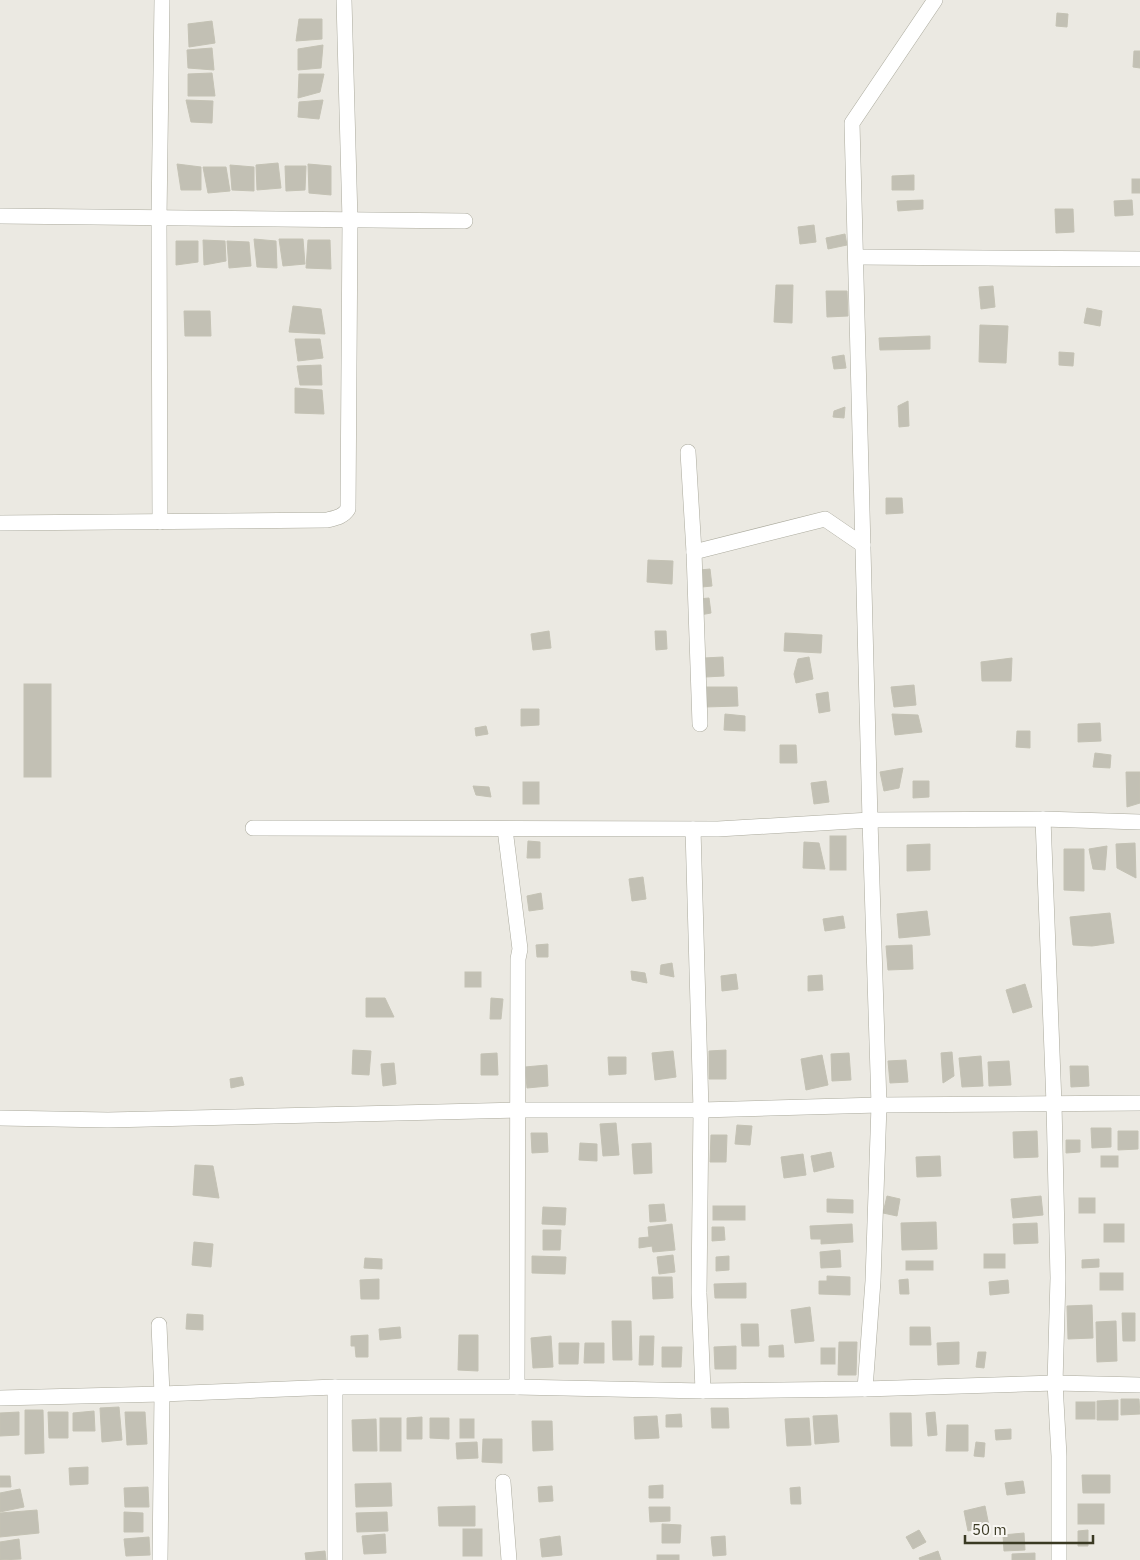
<svg xmlns="http://www.w3.org/2000/svg" width="1140" height="1560" font-family="'IBM Plex Sans',sans-serif">
  <style>
    .building { fill: #c2c0b4; stroke: #c4c2b4 }
    .lines { fill: none; stroke-linecap: round; stroke-linejoin: round }
    .street-casing { stroke: #abaa9d; stroke-width: 16 }
    .street { stroke: #fff; stroke-width: 15 }
  </style>
  <rect width="100%" height="100%" fill="#ebe9e2"/>
  <!-- building -->
  <g class="building">
    <polygon points="1057,13 1068,14 1067,27 1056,26"/>
    <polygon points="299,19 322,19 322,39 296,41"/>
    <polygon points="212,21 215,43 189,47 188,24"/>
    <polygon points="323,45 321,68 298,70 298,49"/>
    <polygon points="212,48 214,70 188,68 187,50"/>
    <polygon points="1134,51 1140,51 1140,68 1133,67"/>
    <polygon points="212,73 215,96 188,96 188,74"/>
    <polygon points="299,74 324,74 320,92 298,98"/>
    <polygon points="186,100 213,101 212,123 191,122"/>
    <polygon points="323,100 319,119 298,117 299,102"/>
    <polygon points="278,163 281,188 257,190 256,165"/>
    <polygon points="177,164 201,167 201,190 181,190"/>
    <polygon points="308,164 331,166 331,195 309,193"/>
    <polygon points="230,165 254,167 254,191 232,190"/>
    <polygon points="285,166 306,166 305,190 286,191"/>
    <polygon points="203,167 226,167 230,191 208,193"/>
    <polygon points="914,175 914,190 892,190 892,176"/>
    <rect x="1132" y="179" width="8" height="14"/>
    <polygon points="923,200 923,209 898,211 897,201"/>
    <polygon points="1132,200 1133,215 1115,216 1114,201"/>
    <polygon points="1055,209 1073,209 1074,232 1056,233"/>
    <polygon points="814,225 816,242 800,244 798,227"/>
    <polygon points="845,234 847,245 828,249 826,238"/>
    <polygon points="254,239 276,241 277,268 257,267"/>
    <polygon points="279,239 303,239 305,264 283,266"/>
    <polygon points="203,240 225,241 226,261 204,265"/>
    <polygon points="308,240 330,240 331,269 306,268"/>
    <polygon points="176,241 198,241 198,262 176,265"/>
    <polygon points="227,241 249,242 251,266 229,268"/>
    <polygon points="776,285 793,285 792,323 774,322"/>
    <polygon points="993,286 995,307 981,309 979,287"/>
    <polygon points="826,291 847,291 848,316 827,317"/>
    <polygon points="293,306 321,309 325,334 289,332"/>
    <polygon points="1087,308 1102,311 1100,326 1084,323"/>
    <polygon points="184,311 210,311 211,336 185,336"/>
    <polygon points="980,325 1008,326 1006,363 979,362"/>
    <polygon points="930,336 930,349 880,350 879,338"/>
    <polygon points="295,339 320,339 323,358 298,361"/>
    <polygon points="1059,352 1074,353 1073,366 1059,365"/>
    <polygon points="844,355 846,368 834,369 832,357"/>
    <polygon points="321,365 322,385 300,385 297,366"/>
    <polygon points="295,388 322,390 324,414 295,413"/>
    <polygon points="908,401 909,426 899,427 898,406"/>
    <polygon points="845,407 844,418 833,417 834,411"/>
    <polygon points="886,498 902,498 903,513 886,514"/>
    <polygon points="648,560 673,561 672,584 647,582"/>
    <polygon points="710,569 712,586 702,587 700,570"/>
    <polygon points="709,598 711,613 700,615 698,599"/>
    <polygon points="549,631 551,648 533,650 531,634"/>
    <polygon points="655,631 666,631 667,649 656,650"/>
    <polygon points="785,633 822,635 821,653 784,651"/>
    <polygon points="723,657 724,676 705,677 704,658"/>
    <polygon points="809,657 813,679 796,683 794,674 798,659"/>
    <polygon points="1012,658 1011,681 982,681 981,662"/>
    <rect x="24" y="684" width="27" height="93"/>
    <polygon points="914,685 916,705 894,707 891,687"/>
    <polygon points="705,687 737,687 738,706 705,707"/>
    <polygon points="828,692 830,711 819,713 816,694"/>
    <polygon points="521,709 539,709 539,725 521,726"/>
    <polygon points="725,714 745,716 745,731 724,730"/>
    <polygon points="892,714 918,715 922,732 895,735"/>
    <polygon points="1100,723 1101,741 1078,742 1078,724"/>
    <polygon points="486,726 488,734 476,736 475,728"/>
    <polygon points="1017,731 1030,731 1030,748 1016,747"/>
    <polygon points="780,745 796,745 797,763 780,763"/>
    <polygon points="1095,753 1111,755 1110,768 1093,767"/>
    <polygon points="903,768 899,788 884,791 880,772"/>
    <polygon points="1126,772 1140,772 1140,803 1127,807"/>
    <polygon points="826,781 829,802 814,804 811,783"/>
    <polygon points="913,781 929,781 929,797 913,798"/>
    <rect x="523" y="782" width="16" height="22"/>
    <polygon points="473,786 489,787 491,797 476,795"/>
    <rect x="830" y="836" width="16" height="34"/>
    <polygon points="528,841 540,842 540,858 527,858"/>
    <polygon points="804,842 819,843 825,869 803,868"/>
    <polygon points="1135,843 1136,878 1117,868 1116,844"/>
    <polygon points="930,844 930,870 907,871 907,845"/>
    <polygon points="1107,846 1105,870 1093,869 1089,849"/>
    <polygon points="1064,849 1084,849 1084,891 1064,890"/>
    <polygon points="643,877 646,899 632,901 629,879"/>
    <polygon points="541,893 543,909 529,911 527,896"/>
    <polygon points="927,911 930,935 899,938 897,914"/>
    <polygon points="1110,913 1114,943 1092,946 1073,945 1070,917"/>
    <polygon points="843,916 845,928 825,931 823,919"/>
    <polygon points="548,944 548,957 537,957 536,945"/>
    <polygon points="912,945 913,969 888,970 886,946"/>
    <polygon points="672,963 674,977 660,974 661,965"/>
    <polygon points="631,971 645,973 647,983 632,980"/>
    <rect x="465" y="972" width="16" height="15"/>
    <polygon points="736,974 738,989 722,991 721,976"/>
    <polygon points="822,975 823,990 808,991 808,976"/>
    <polygon points="1025,984 1032,1007 1013,1013 1006,990"/>
    <polygon points="366,998 385,998 394,1017 366,1017"/>
    <polygon points="491,998 503,999 501,1019 490,1019"/>
    <polygon points="353,1050 371,1051 369,1075 352,1074"/>
    <polygon points="726,1050 726,1079 709,1079 709,1051"/>
    <polygon points="673,1051 676,1077 655,1080 652,1053"/>
    <polygon points="952,1052 954,1076 943,1083 941,1053"/>
    <polygon points="497,1053 498,1075 481,1075 481,1054"/>
    <polygon points="849,1053 851,1080 832,1081 831,1054"/>
    <polygon points="822,1055 828,1085 806,1090 801,1059"/>
    <polygon points="981,1056 983,1086 962,1087 959,1058"/>
    <polygon points="608,1057 626,1057 626,1074 609,1075"/>
    <polygon points="906,1060 908,1082 890,1083 888,1061"/>
    <polygon points="1009,1061 1011,1085 989,1086 988,1062"/>
    <polygon points="394,1063 396,1084 383,1086 381,1064"/>
    <polygon points="547,1065 548,1086 527,1088 525,1067"/>
    <polygon points="1070,1066 1088,1066 1089,1086 1071,1087"/>
    <polygon points="242,1077 244,1085 231,1088 230,1079"/>
    <polygon points="616,1123 619,1155 603,1156 600,1124"/>
    <polygon points="737,1125 752,1126 750,1145 735,1144"/>
    <polygon points="1091,1128 1111,1128 1111,1147 1092,1148"/>
    <polygon points="1037,1131 1038,1157 1014,1158 1013,1132"/>
    <polygon points="1118,1131 1138,1131 1138,1149 1118,1150"/>
    <polygon points="531,1133 547,1133 548,1152 532,1153"/>
    <polygon points="711,1135 727,1135 726,1162 710,1162"/>
    <polygon points="1066,1140 1080,1140 1080,1152 1066,1153"/>
    <polygon points="580,1143 597,1144 597,1161 579,1160"/>
    <polygon points="651,1143 652,1173 634,1174 632,1144"/>
    <polygon points="831,1152 834,1167 814,1172 811,1156"/>
    <polygon points="803,1154 806,1175 784,1178 781,1157"/>
    <polygon points="940,1156 941,1176 917,1177 916,1157"/>
    <rect x="1101" y="1156" width="17" height="11"/>
    <polygon points="195,1165 213,1166 219,1198 193,1195"/>
    <polygon points="887,1196 900,1199 897,1216 883,1213"/>
    <polygon points="1041,1196 1043,1215 1013,1218 1011,1199"/>
    <rect x="1079" y="1198" width="16" height="15"/>
    <polygon points="827,1199 853,1200 853,1213 827,1212"/>
    <polygon points="664,1204 666,1221 650,1222 649,1205"/>
    <rect x="713" y="1206" width="32" height="14"/>
    <polygon points="543,1207 566,1208 565,1225 542,1224"/>
    <polygon points="936,1222 937,1249 902,1250 901,1223"/>
    <polygon points="1037,1223 1038,1243 1014,1244 1013,1224"/>
    <polygon points="672,1224 675,1250 653,1252 652,1246 639,1248 639,1238 649,1237 648,1227"/>
    <polygon points="852,1224 853,1242 821,1244 821,1239 811,1239 810,1226"/>
    <rect x="1104" y="1224" width="20" height="18"/>
    <polygon points="712,1227 724,1227 725,1240 712,1241"/>
    <polygon points="543,1230 561,1230 560,1250 543,1250"/>
    <polygon points="194,1242 213,1244 211,1267 192,1265"/>
    <polygon points="840,1250 841,1267 821,1268 820,1252"/>
    <rect x="984" y="1254" width="21" height="14"/>
    <polygon points="673,1255 675,1272 659,1274 657,1257"/>
    <polygon points="532,1256 566,1257 565,1274 532,1273"/>
    <polygon points="729,1256 729,1270 716,1271 716,1257"/>
    <polygon points="365,1258 382,1259 382,1269 364,1268"/>
    <polygon points="1099,1259 1099,1267 1082,1268 1082,1260"/>
    <rect x="906" y="1261" width="27" height="9"/>
    <rect x="1100" y="1273" width="23" height="17"/>
    <polygon points="827,1276 850,1277 850,1295 819,1294 819,1281 827,1281"/>
    <polygon points="652,1277 672,1277 673,1298 653,1299"/>
    <polygon points="379,1279 379,1299 361,1299 360,1280"/>
    <polygon points="908,1279 909,1294 900,1294 899,1280"/>
    <polygon points="1008,1280 1009,1293 990,1295 989,1282"/>
    <polygon points="746,1283 746,1298 715,1298 714,1284"/>
    <polygon points="1092,1305 1093,1338 1068,1339 1067,1306"/>
    <polygon points="810,1307 814,1341 795,1343 791,1310"/>
    <polygon points="1122,1313 1135,1313 1135,1341 1123,1341"/>
    <polygon points="187,1314 203,1315 203,1330 186,1329"/>
    <polygon points="612,1321 631,1321 632,1360 613,1360"/>
    <polygon points="1116,1321 1117,1361 1097,1362 1096,1322"/>
    <polygon points="741,1324 758,1324 759,1346 742,1346"/>
    <polygon points="400,1327 401,1338 380,1340 379,1329"/>
    <polygon points="910,1327 930,1327 931,1345 910,1345"/>
    <polygon points="368,1335 368,1357 356,1357 355,1346 351,1346 351,1336"/>
    <polygon points="459,1335 478,1335 478,1371 458,1370"/>
    <polygon points="551,1336 553,1367 533,1368 531,1338"/>
    <polygon points="640,1336 654,1336 653,1365 639,1365"/>
    <polygon points="839,1342 857,1342 856,1375 838,1375"/>
    <polygon points="959,1342 959,1364 938,1365 937,1343"/>
    <polygon points="559,1343 579,1343 578,1364 559,1364"/>
    <polygon points="585,1343 604,1343 604,1363 584,1363"/>
    <polygon points="783,1345 784,1357 769,1357 769,1346"/>
    <polygon points="736,1346 736,1369 715,1369 714,1347"/>
    <polygon points="662,1347 682,1347 681,1367 662,1367"/>
    <rect x="821" y="1348" width="14" height="16"/>
    <polygon points="978,1352 986,1352 984,1368 976,1367"/>
    <polygon points="1121,1399 1139,1399 1140,1414 1121,1415"/>
    <polygon points="1118,1400 1118,1420 1097,1420 1097,1401"/>
    <rect x="1076" y="1402" width="19" height="17"/>
    <polygon points="119,1407 122,1440 102,1442 100,1408"/>
    <polygon points="711,1408 728,1408 729,1428 712,1428"/>
    <polygon points="25,1410 43,1410 44,1453 25,1454"/>
    <polygon points="94,1411 95,1431 73,1431 73,1413"/>
    <polygon points="19,1412 19,1435 0,1436 0,1413"/>
    <polygon points="48,1412 68,1412 68,1438 49,1438"/>
    <polygon points="125,1412 145,1412 147,1444 127,1445"/>
    <polygon points="935,1412 937,1435 928,1436 926,1413"/>
    <polygon points="890,1413 911,1413 912,1446 891,1446"/>
    <polygon points="681,1414 682,1427 666,1427 666,1415"/>
    <polygon points="837,1415 839,1442 815,1444 813,1416"/>
    <polygon points="657,1416 659,1438 635,1439 634,1417"/>
    <polygon points="422,1417 422,1439 407,1439 407,1418"/>
    <rect x="380" y="1418" width="21" height="33"/>
    <polygon points="430,1418 449,1418 449,1439 430,1438"/>
    <polygon points="809,1418 811,1445 787,1446 785,1419"/>
    <polygon points="376,1419 377,1451 353,1451 352,1420"/>
    <rect x="460" y="1419" width="14" height="19"/>
    <polygon points="532,1421 552,1421 553,1450 533,1451"/>
    <polygon points="947,1425 968,1425 968,1451 946,1451"/>
    <polygon points="1011,1429 1011,1439 996,1440 995,1430"/>
    <polygon points="483,1439 502,1439 502,1463 482,1462"/>
    <polygon points="477,1442 478,1458 457,1459 456,1443"/>
    <polygon points="976,1442 985,1443 984,1457 974,1456"/>
    <polygon points="88,1467 88,1484 70,1485 69,1468"/>
    <polygon points="1082,1475 1110,1475 1110,1493 1083,1493"/>
    <polygon points="0,1476 10,1476 11,1487 0,1487"/>
    <polygon points="1023,1481 1025,1493 1007,1495 1005,1483"/>
    <polygon points="391,1483 392,1506 356,1507 355,1484"/>
    <polygon points="663,1485 663,1498 649,1498 649,1486"/>
    <polygon points="552,1486 553,1501 539,1502 538,1487"/>
    <polygon points="148,1487 149,1507 125,1507 124,1488"/>
    <polygon points="800,1487 801,1504 791,1504 790,1488"/>
    <polygon points="20,1489 24,1507 0,1512 0,1493"/>
    <rect x="1078" y="1504" width="26" height="20"/>
    <polygon points="475,1506 475,1526 439,1526 438,1507"/>
    <polygon points="985,1506 989,1526 968,1531 964,1511"/>
    <polygon points="649,1507 670,1507 670,1521 650,1522"/>
    <polygon points="37,1510 39,1533 0,1537 0,1513"/>
    <polygon points="124,1512 143,1513 143,1532 124,1532"/>
    <polygon points="387,1512 388,1531 357,1532 356,1513"/>
    <polygon points="662,1524 681,1525 680,1543 662,1543"/>
    <rect x="463" y="1529" width="19" height="27"/>
    <polygon points="919,1530 926,1542 913,1549 906,1537"/>
    <polygon points="1088,1530 1088,1546 1078,1546 1078,1531"/>
    <polygon points="1024,1533 1025,1550 1004,1551 1003,1535"/>
    <polygon points="385,1534 386,1553 364,1554 362,1536"/>
    <polygon points="560,1536 562,1555 542,1557 540,1539"/>
    <polygon points="725,1536 726,1555 713,1556 711,1537"/>
    <polygon points="149,1537 150,1555 126,1556 124,1539"/>
    <polygon points="19,1539 21,1559 0,1560 0,1542"/>
    <polygon points="325,1551 326,1560 306,1560 305,1553"/>
    <polygon points="938,1551 941,1560 920,1560 919,1558"/>
    <polygon points="1035,1553 1035,1560 1012,1560 1012,1554"/>
    <rect x="657" y="1555" width="22" height="5"/>
  </g>
  <g class="lines">
    <!-- street casing -->
    <g class="street-casing">
      <g id="street">
        <polyline points="0,216 465,221"/>
        <polyline points="856,257 1140,259"/>
        <polyline points="688,452 694,552 700,724"/>
        <polyline points="160,522 159,218 162,0"/>
        <path d="M0 523 327 520C335 518 343 517 348 509L350 220 344 0"/>
        <polyline points="694,552 825,519 863,545"/>
        <polyline points="1043,819 1054,1104 1058,1278 1055,1383 1059,1456 1059,1560"/>
        <polyline points="253,828 718,829 870,820 1043,819 1140,822"/>
        <polyline points="505,829 520,949 518,959 517,1387"/>
        <polyline points="693,829 701,1110 699,1293 703,1391"/>
        <polyline points="0,1118 108,1120 517,1110 701,1110 879,1105 1140,1103"/>
        <polyline points="159,1325 162,1394 160,1560"/>
        <polyline points="335,1387 335,1560"/>
        <polyline points="865,1389 873,1281 879,1105 870,820 852,123 935,0"/>
        <polyline points="0,1398 162,1394 335,1387 517,1387 703,1391 865,1389 1055,1383 1140,1385"/>
        <polyline points="503,1482 509,1560"/>
      </g>
    </g>
    <!-- street -->
    <use href="#street" class="street"/>
  </g>
  <!-- scale -->
  <path d="M965 1535v8h128v-8" fill="none" stroke="#3a3a23" stroke-width="2.5"/>
  <text x="972" y="1535" font-size="15" fill="#3a3a23" stroke="#f8f6f2" stroke-width="4" paint-order="stroke">50 m</text>
</svg>
